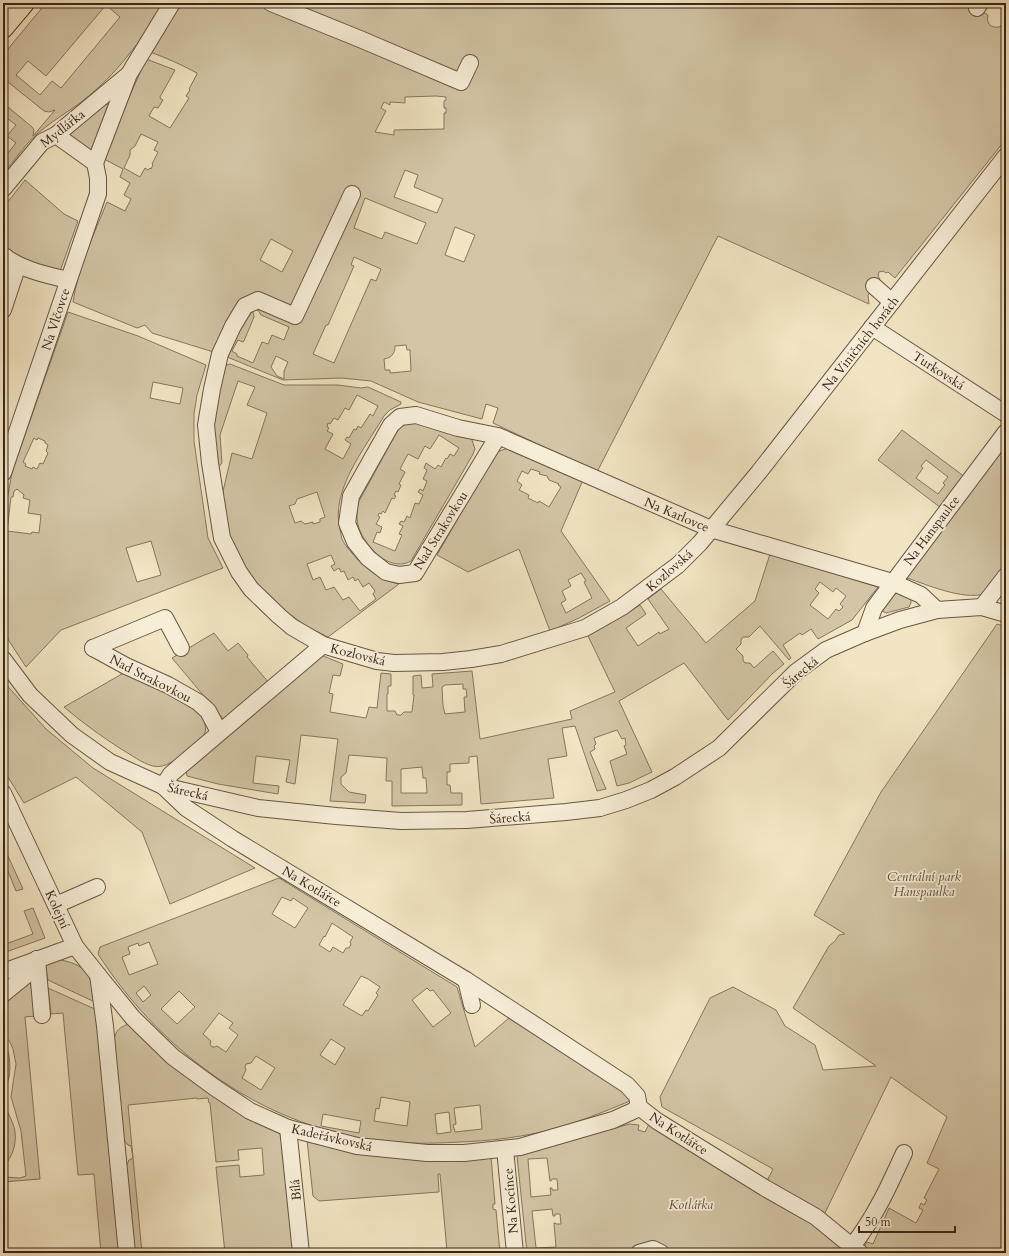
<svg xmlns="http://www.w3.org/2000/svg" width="1009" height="1256" font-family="Cardo,serif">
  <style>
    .green { fill: #d3c5a6; stroke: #86765f; fill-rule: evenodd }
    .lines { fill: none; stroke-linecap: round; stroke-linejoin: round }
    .minor-casing { stroke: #675643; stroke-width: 18 }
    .major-casing { stroke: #392618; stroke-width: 22 }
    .minor { stroke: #f7eed8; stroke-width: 16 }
    .major { stroke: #f2e5c3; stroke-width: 20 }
    .tram { stroke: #392618; stroke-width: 1 }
    .labels { text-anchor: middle; stroke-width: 3.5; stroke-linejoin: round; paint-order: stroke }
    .street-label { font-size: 13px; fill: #392618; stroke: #f7eed8 }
    .park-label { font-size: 13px; font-style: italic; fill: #604e3c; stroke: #f7eed8 }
  </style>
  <rect width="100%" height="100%" fill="#f2e5c3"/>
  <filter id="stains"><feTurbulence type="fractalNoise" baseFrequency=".005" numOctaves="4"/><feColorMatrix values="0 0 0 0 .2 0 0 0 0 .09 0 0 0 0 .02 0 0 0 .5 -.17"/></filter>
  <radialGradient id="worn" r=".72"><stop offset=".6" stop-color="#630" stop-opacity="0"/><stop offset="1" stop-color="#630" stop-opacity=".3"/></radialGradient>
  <!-- green -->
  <g class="green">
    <path d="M46 3H165C144 36 120 70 90 95 74 109 54 119 38 133 27 142 18 156 8 168L3 163V159L16 143 7 136 16 125 3 115V103L32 127 34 130 33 136 55 110 49 112 44 111 3 78V55ZM106 5 120 17 61 88 52 81 40 95 16 75 28 61 46 76Z"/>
    <path d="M181 3H953C958 8 962 7 968 3L988 15C986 24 991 28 999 27L1002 25 1006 27V139L895 278 888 272 886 273 883 271 879 272 878 276 880 279 868 295 869 304 718 236 597 472 493 423 498 408 486 404 482 419 418 402 371 381 342 378 283 380 220 354 152 333 145 325 137 328 73 302C78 268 94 234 107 202L125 211 131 199 124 195 130 183 120 177 123 169 104 159 103 156 146 59 175 70 160 97V98L163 100 158 108 154 107 149 116 170 128 189 98 186 96 190 90 189 89 197 74V73C182 65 167 58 150 52ZM436 96 446 97V100L444 101V108H446V113H444V129L394 130V135L375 132 386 111 381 108 384 102 390 105V102L405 103V97ZM141 134 158 142 154 150 158 152 152 164 153 165 151 169 150 168 148 170 145 168 140 177 124 168 130 155V150L135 146ZM405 170 418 175 414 187 443 199 437 213 394 197ZM365 198 426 223 417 244 385 232 382 239 354 228ZM455 227 475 235 464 262 445 255ZM271 239 293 251 282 272 260 260ZM354 257 381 269 376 281 371 279 334 363 313 354 326 325H328L354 266 351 265ZM255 310H258L261 315 289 327 284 340 272 335 268 344 262 342 253 363 237 356V354L232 351 238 340 243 342 244 341 254 317 253 312ZM406 345 407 350H410L411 371 390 373V370H385L384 359C391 358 395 354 395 346ZM276 356 288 362 284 371V379L277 376 271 367Z"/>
    <polygon points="108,104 111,106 94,149 90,152 68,137 68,132 104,105"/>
    <polygon points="25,180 64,214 78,221 59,274 19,258 3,245 3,208"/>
    <path d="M68 312 138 336 206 365 197 395 194 414V441L208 538 223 568 61 630 26 667 9 641 3 629V523L12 472ZM153 382 183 388 180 404 150 398ZM34 438 37 440 38 438 45 441V443L48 445 46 451 48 453 43 464 40 463 37 469 33 467 32 469 25 466 26 464 23 462ZM17 489 24 495 23 498 30 500 28 513 41 515 39 533 32 532 31 534 7 531 11 497H13L14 491ZM151 541 161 575 137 582 126 548Z"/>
    <path d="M230 364 284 385H338L361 388 368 387 401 402V404L390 410 384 416C365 448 330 491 340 529 341 533 341 538 343 541 346 547 353 554 358 560 372 573 381 580 399 584L328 637 306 626 288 613 259 586 249 574 227 531 221 500 232 453 252 459 267 413 247 405 255 387 238 381 220 435 222 463 215 471 212 430 223 366ZM357 395 378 406 373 416 370 414 361 428 358 426 356 430 354 429 349 438 347 437 345 440 351 444 343 459 325 449 333 434 327 431 329 428 327 427 328 423 330 424 334 418 338 420 345 408 349 410ZM317 492 325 517 320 519V522L313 524V522L305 524 301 521 295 523 289 506 295 504 297 499ZM331 555 335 564 331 566 334 571 339 568 341 572 344 571 348 580 353 577 355 581 358 579 363 587 369 583 375 591 373 594 376 599 360 611 349 597 343 600 334 587 326 590 320 577 313 580 307 564Z"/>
    <path d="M413 421 469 437 472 440 475 449 472 456 411 561C390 573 365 547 359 528 356 520 357 511 358 503L398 430 404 424ZM439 435 459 448 454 456 450 454 447 459 446 458 441 467 438 465 435 469 426 463 424 468 427 470 423 479 427 481 423 491 420 489 418 492 423 495 419 504 415 503 410 518 407 516 404 522 401 521 399 524 403 526 399 534 402 535 395 551 373 542 377 532 380 533 382 527 376 524 380 517 378 516 379 513 381 514 383 511 385 513 392 498 394 499 396 496 394 495 396 491 398 492 401 485 399 484 405 472 400 469 408 454 418 459 425 446 430 449Z"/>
    <path d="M902 430 965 477 941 508 878 460ZM926 460 948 477 943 483 945 485 938 494 916 478 923 468 921 466Z"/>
    <path d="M1006 439V569L984 594C962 600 928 585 907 578V575Z"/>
    <path d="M509 448 583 480 561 531 610 601 579 618 550 631 519 549 468 572 437 555 496 452ZM531 469 540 472 539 474 547 476 549 480 559 484 558 485 561 487 549 507 539 501 538 503 528 498 529 495 519 490 522 485 517 481 522 471 528 474ZM581 573 586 581 584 582 592 598 566 613 561 603 566 600 562 591 571 586 568 580Z"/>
    <path d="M770 554 878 587 852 620 818 639 811 629 802 635 800 633 783 645 791 658 789 660 760 626 749 637H743L741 640V644L736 649 743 656V660L745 663H750L754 668 773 651 784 664 773 673 728 720 684 663 619 701 652 772 629 783 617 786 610 761 627 754 624 746 626 745 625 738 622 739 617 730 594 738 596 744 594 746 595 749 590 752 606 789 597 791 575 726 562 728 567 756 548 759 554 798 481 804 477 756 469 757V763L450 764V772H447V785H450L451 793H462V805L392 806V781H386L387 758 349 755 346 773 341 777V784L349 792 366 795 365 803 330 801 338 739 301 735 295 784 286 782 290 760 256 756 253 783 279 786 278 794 218 784 187 776 186 769 321 655 343 664 340 676 333 675 329 693 333 694 330 712 366 718 369 707 377 708 381 673 391 674V686H388V694H387V711H395L397 715H401L404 712H412L414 695H413V676L421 675 422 688 433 687 432 674 472 671 480 739 572 719 570 711 615 692 588 636 640 605 646 614 626 628 638 646 659 632 660 634 669 629 648 599 661 589 706 643 755 601ZM820 582 833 592 836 588 846 596 840 604 843 607 839 611 836 609 828 619 810 605 819 593 815 589ZM463 684V689H466L467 697H464L465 712 445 714 443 706 442 687 445 685ZM422 767 423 778H426L427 793H401V769Z"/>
    <polygon points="892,590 911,599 911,603 909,607 886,613 880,610"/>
    <polygon points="997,624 1006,627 1006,1253 871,1253 864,1247 867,1242 873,1244 889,1208 916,1223 923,1210 919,1208 921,1203 924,1205 927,1200 924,1198 939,1169 927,1163 947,1117 891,1077 824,1215 767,1181 773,1169 662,1107 660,1097 710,998 733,987 776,1010 785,1026 815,1045 823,1070 876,1066 793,1008 829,946 835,941 839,935 845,934 814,915 881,792"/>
    <polygon points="214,633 228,651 238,643 248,655 247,657 269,683 224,720 172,658"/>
    <path d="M129 670C147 679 217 708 204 735 200 743 193 747 186 752 177 758 166 769 153 766 141 763 132 755 121 749 101 736 83 723 64 707Z"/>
    <polygon points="3,681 46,729 93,768 255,868 170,904 142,832 76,777 24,803 3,769"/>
    <polygon points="3,845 23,889 16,891 3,859"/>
    <path d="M279 878 457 987 475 1047 509 1018 630 1094V1101C601 1113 572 1125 541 1132 515 1138 487 1141 460 1142 427 1144 393 1144 360 1138 251 1118 157 1046 98 954L100 947ZM282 897 291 901 293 898 308 908 295 928 272 914ZM332 923 353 937 350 942 351 944 349 948H346L343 953 333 947 330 952 319 945 324 936 325 937ZM149 942 158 964 129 975 122 957 130 954 128 947 138 943 139 946ZM361 976 368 979 380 987 376 993 378 995 368 1011 366 1010 362 1016 343 1005ZM144 986 151 995 143 1002 136 993ZM427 988 430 991 433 990 451 1013 433 1027 412 1000ZM179 991 195 1007 177 1024 161 1009ZM219 1013 233 1023 229 1028 238 1035 226 1052 217 1046 215 1047H212L210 1044 211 1041 203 1034ZM331 1039 345 1048 335 1065 320 1055ZM256 1056 275 1068 261 1090 242 1078 246 1070 245 1067 246 1064 251 1063ZM381 1097 410 1102 407 1126 374 1121 376 1108 379 1109ZM480 1105 482 1129 455 1132 453 1125 456 1124 454 1108ZM449 1112 451 1132 437 1134 435 1114ZM323 1114 361 1121 359 1133 321 1126Z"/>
    <polygon points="33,908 45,938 3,953 3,945 33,934 24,911"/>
    <path d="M61 960C90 966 91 977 97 1003L48 980 45 964Z"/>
    <polygon points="28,976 33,992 36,1016 25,1017 40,1179 3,1182 3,1177 20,1178 26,1176 21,1131 11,1097 16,1064 13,1049 10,1042 3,1033 3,998"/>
    <polygon points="48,988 97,1010 120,1253 101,1253 94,1174 78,1175 63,1013 51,1014"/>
    <path d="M128 1024 275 1127 283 1136 295 1253H225L216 1167 239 1165 240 1177 264 1175 262 1148 238 1150 239 1160 216 1162 210 1103H209L208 1098 197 1099V1098L128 1105 142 1253H134L126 1167 129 1160 133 1158 131 1146 128 1145 123 1139 114 1040C116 1030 119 1028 128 1024Z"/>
    <path d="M3 1041C10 1050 11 1066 9 1077 7 1085 3 1093 4 1101 5 1108 10 1116 13 1124 18 1137 15 1156 3 1166Z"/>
    <path d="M630 1124 639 1125 638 1130 645 1132 649 1124 829 1234 848 1253H527L517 1156 526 1151ZM547 1158 550 1181H551L552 1179H557L558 1190H552V1188H550L551 1195 531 1197 528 1159ZM552 1209 553 1216H555V1214H560L561 1224H556L555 1223H554L556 1247 536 1248 532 1211Z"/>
    <polygon points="307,1140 345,1151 376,1156 438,1160 491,1157 495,1204 493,1204 493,1209 496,1210 500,1253 489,1253 489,1251 468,1253 449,1253 447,1251 440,1174 438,1174 439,1192 319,1201 313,1196"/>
  </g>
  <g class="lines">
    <!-- minor casing -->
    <g class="minor-casing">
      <g id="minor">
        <polyline points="271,3 360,39 461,82 470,63"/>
        <polyline points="977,8 980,3"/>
        <polyline points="95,163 129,74 172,3"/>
        <polyline points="3,189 42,142 56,135 128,75"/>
        <polyline points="352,194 295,316 258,300 245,306 233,326 220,354 212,389 206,425 210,463 222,538 239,572 251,589 279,616 292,627 323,645 377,661 394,663 443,662 471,659 501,654 585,628 622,607 678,565 700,543 759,472 1006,156"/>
        <path d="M3 255C19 269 47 275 68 280"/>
        <polyline points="874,286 892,302"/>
        <polyline points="3,310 18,265"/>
        <polyline points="872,327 1006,414"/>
        <polyline points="498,436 415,573 399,575 386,572 368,558 355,542 347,523 351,496 391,425 400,417 416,415 458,428 498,436 711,529 892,582 921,595 937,610"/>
        <polyline points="3,473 98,194 98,178 95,163 56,135"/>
        <polyline points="982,607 1006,576"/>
        <polyline points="865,633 874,608 1006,432"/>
        <polyline points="93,648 126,666 168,685 198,702 208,711 219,732"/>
        <polyline points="93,648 165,618 181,648"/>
        <polyline points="3,659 30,695 72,735 110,762 163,786 258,808 336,816 401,821 467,820 566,812 600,808 626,800 651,790 675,777 719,748 796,672 826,650 865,633 900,620 937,610 982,607 1006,614"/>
        <polyline points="163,786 171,774 323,645"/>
        <polyline points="164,787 186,808 233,839 466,980 627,1085 637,1096 639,1107 657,1121 765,1188 816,1217 860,1253"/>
        <polyline points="3,793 75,946 98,975 133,1018 173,1057 214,1087 250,1111 288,1128 357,1146 427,1153 464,1153 520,1147 613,1120 633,1111 639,1107"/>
        <polyline points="56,905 97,887"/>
        <polyline points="37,959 42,1015"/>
        <polyline points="3,972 75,946"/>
        <polyline points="98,975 105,1026 127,1253"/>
        <polyline points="466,980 472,1005"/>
        <polyline points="3,994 30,972 37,959"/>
        <polyline points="288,1128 301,1253"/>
        <polyline points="505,1149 515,1253"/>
        <path d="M853 1245C875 1217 889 1186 904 1153"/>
        <polyline points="639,1253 653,1249 661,1253"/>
      </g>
    </g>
    <!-- major casing -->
    <g class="major-casing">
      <polyline id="major" points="3,28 24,3"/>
    </g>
    <!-- minor -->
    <use href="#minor" class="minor"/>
    <!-- major -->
    <use href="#major" class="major"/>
    <!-- tram -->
    <polyline class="tram" points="3,13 11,3"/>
  </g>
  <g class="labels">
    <!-- street labels -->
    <g class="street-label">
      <text transform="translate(62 128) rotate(-38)" y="5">Mydlářka</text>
      <text transform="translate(55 319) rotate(-72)" y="5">Na Vlčovce</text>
      <text transform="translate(860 343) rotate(-52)" y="5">Na Viničních horách</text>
      <text transform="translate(939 370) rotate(33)" y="5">Turkovská</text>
      <text transform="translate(677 514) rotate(23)" y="5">Na Karlovce</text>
      <text transform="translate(440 530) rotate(-58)" y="5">Nad Strakovkou</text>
      <text transform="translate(931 530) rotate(-53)" y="5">Na Hanspaulce</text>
      <text transform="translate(669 570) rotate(-41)" y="5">Kozlovská</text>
      <text transform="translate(358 654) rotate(14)" y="5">Kozlovská</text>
      <text transform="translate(800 672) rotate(-40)" y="5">Šárecká</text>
      <text transform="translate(151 678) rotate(27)" y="5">Nad Strakovkou</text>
      <text transform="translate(188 791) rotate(13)" y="5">Šárecká</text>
      <text transform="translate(510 817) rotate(-4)" y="5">Šárecká</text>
      <text transform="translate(312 886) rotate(31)" y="5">Na Kotlářce</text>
      <text transform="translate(58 909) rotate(65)" y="5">Kolejní</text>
      <text transform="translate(679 1133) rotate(33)" y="5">Na Kotlářce</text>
      <text transform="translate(332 1137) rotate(13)" y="5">Kadeřávkovská</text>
      <text transform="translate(295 1190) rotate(-96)" y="5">Bílá</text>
      <text transform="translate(510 1201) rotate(-95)" y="5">Na Kocínce</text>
    </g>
    <!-- park labels -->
    <g class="park-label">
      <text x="924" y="881">Centrální park<tspan x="924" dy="15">Hanspaulka</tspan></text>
      <text x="691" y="1209">Kotlářka</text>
    </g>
  </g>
  <!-- margin -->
  <rect width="1009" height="1256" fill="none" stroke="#f2e5c3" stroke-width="16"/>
  <rect x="4" y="4" width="1001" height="1248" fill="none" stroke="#392618" stroke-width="2"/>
  <rect x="8" y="8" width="993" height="1240" fill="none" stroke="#392618"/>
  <!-- scale -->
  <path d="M859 1226v6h96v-6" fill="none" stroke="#392618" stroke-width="2"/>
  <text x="865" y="1226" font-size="12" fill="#392618" stroke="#f7eed8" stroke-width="3" paint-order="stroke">50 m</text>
  <rect width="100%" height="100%" filter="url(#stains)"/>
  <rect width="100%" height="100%" fill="url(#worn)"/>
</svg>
